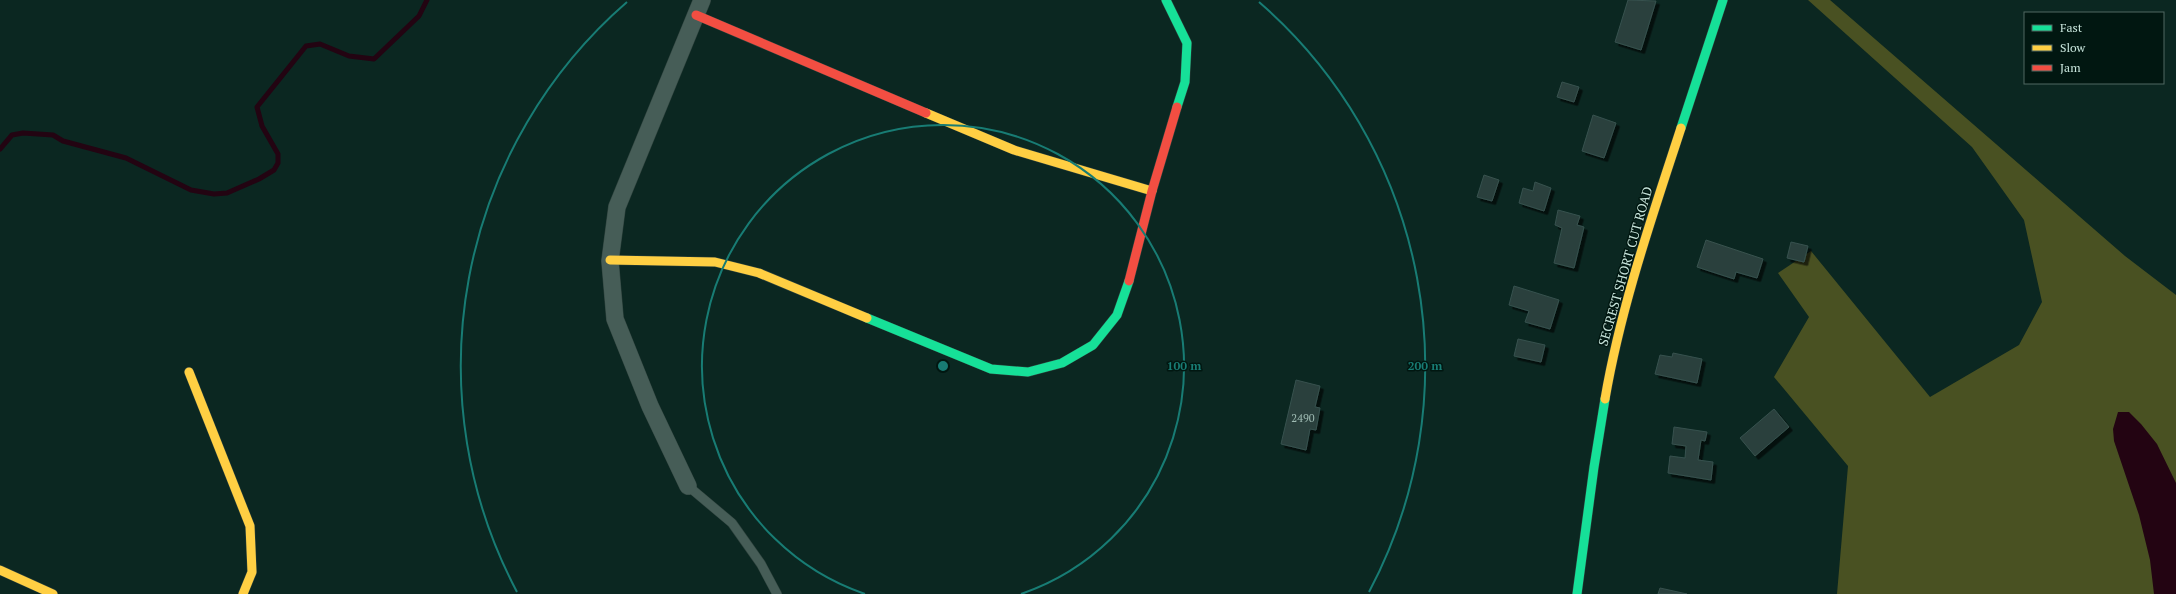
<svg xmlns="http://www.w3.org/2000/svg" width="2176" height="594" font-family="'PT Serif',serif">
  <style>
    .forest { fill: #495122 }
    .water { fill: #230412 }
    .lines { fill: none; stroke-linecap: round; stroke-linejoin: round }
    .stream { stroke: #230412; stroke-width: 5 }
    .building { fill: #2a413d; stroke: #37514e; filter: url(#shadow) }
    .lane-casing { stroke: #2f433e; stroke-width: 10 }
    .street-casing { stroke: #2f433e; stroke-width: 18 }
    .fast-casing { stroke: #2f433e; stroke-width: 10 }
    .slow-casing { stroke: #2f433e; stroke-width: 10 }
    .jam-casing { stroke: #2f433e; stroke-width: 10 }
    .lane { stroke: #465d57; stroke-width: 9 }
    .street { stroke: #465d57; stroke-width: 17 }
    .fast { stroke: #16e098; stroke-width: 9 }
    .slow { stroke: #ffcf43; stroke-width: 9 }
    .jam { stroke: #f24e42; stroke-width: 9 }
    .ring { fill: none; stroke: #187c74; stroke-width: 2 }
    .labels { text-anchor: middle; stroke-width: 3; stroke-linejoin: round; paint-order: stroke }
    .number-label { font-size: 11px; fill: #a0bcb4 }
    .street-label { font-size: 13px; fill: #c8e5dc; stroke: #011711 }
    .centre { fill: #187c74; stroke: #011711; stroke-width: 2 }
    .ring-label { font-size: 12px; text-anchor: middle; font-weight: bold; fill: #187c74; stroke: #011711; stroke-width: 3; stroke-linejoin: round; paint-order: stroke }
  </style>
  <defs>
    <filter id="shadow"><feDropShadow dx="3.5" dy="3.5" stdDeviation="0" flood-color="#0009"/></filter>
  </defs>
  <rect width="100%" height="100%" fill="#0b2721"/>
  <!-- forest -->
  <polygon class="forest" points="1808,0 1830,0 2125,256 2176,295 2176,594 1837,594 1848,466 1774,377 1809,317 1778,273 1811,251 1930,397 2019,345 2042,302 2024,220 1972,147"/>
  <!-- water -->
  <polygon class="water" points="2118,412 2129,412 2141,424 2157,444 2176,483 2176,594 2154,594 2150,560 2139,515 2114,441 2113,429"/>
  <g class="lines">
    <!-- stream -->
    <polyline class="stream" points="0,149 12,135 23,133 53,135 63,141 126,158 191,190 214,194 227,193 259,179 274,170 278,163 278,154 262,126 257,107 306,46 320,44 349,56 374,59 419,16 427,0"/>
  </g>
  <!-- building -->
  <g class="building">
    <polygon points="1628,0 1656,1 1641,50 1615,42"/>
    <polygon points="1562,82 1579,87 1574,102 1557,97"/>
    <polygon points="1593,115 1616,123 1604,158 1582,151"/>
    <polygon points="1484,175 1499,180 1492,201 1477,197"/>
    <polygon points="1535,182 1551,188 1544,211 1519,203 1523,188 1533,191"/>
    <polygon points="1558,210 1580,216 1577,225 1584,227 1574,268 1554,263 1562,228 1555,225"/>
    <polygon points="1706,240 1763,259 1757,278 1736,272 1734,279 1697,267"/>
    <polygon points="1791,242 1808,246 1804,262 1787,258"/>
    <polygon points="1514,286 1559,300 1550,329 1525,322 1529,311 1509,305"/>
    <polygon points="1518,339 1545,345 1541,362 1514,356"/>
    <polygon points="1673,353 1702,359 1697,383 1655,374 1660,355 1672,357"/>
    <polygon points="1296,380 1320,386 1315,407 1320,408 1316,430 1310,429 1306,450 1281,444"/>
    <polygon points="1774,409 1789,427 1755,456 1740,438"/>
    <polygon points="1674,427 1707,432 1705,441 1701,440 1698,460 1713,462 1711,480 1668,473 1670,456 1685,458 1686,446 1672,444"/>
    <polygon points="1660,588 1687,594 1658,594"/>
  </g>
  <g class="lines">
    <!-- lane casing -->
    <g class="lane-casing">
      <polyline id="lane" points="688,486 732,523 761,564 777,594"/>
    </g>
    <!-- street casing -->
    <g class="street-casing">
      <polyline id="street" points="688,486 650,406 615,319 610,261 617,207 702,0"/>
    </g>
    <!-- fast casing -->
    <g class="fast-casing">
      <g id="fast">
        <polyline points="1166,0 1187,43 1185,82 1177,107"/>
        <polyline points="1681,128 1723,0"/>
        <polyline points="867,318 991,369 1028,372 1062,363 1093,345 1117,315 1129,281"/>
        <polyline points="1577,594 1594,467 1605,399"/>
      </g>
    </g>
    <!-- slow casing -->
    <g class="slow-casing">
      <g id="slow">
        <polyline points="926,113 1014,150 1152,191"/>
        <polyline points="610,260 715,262 759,273 867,318"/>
        <polyline points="189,372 250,526 252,572 243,594"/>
        <path d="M1605 399C1621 306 1652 217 1681 128"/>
        <polyline points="0,570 53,594"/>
      </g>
    </g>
    <!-- jam casing -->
    <g class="jam-casing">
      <g id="jam">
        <polyline points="696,15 926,113"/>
        <polyline points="1129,281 1152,191 1177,107"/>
      </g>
    </g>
    <!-- lane -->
    <use href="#lane" class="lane"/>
    <!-- street -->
    <use href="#street" class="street"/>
    <!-- fast -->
    <use href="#fast" class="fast"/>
    <!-- slow -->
    <use href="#slow" class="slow"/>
    <!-- jam -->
    <use href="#jam" class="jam"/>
  </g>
  <!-- distance rings -->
  <g class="ring">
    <path d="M865 594A241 241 0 1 1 1021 594"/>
    <path d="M517 592A482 482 0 0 1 627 2M1259 2A482 482 0 0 1 1369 592"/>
  </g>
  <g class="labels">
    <!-- number labels -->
    <g class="number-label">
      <text x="1303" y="422">2490</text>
    </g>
    <!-- street labels -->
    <g class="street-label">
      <text transform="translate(1625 266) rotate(-74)" y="5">SECREST SHORT CUT ROAD</text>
    </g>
  </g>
  <circle cx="943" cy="366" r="6" class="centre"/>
  <g class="ring-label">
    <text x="1184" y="370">100 m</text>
    <text x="1425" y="370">200 m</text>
  </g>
  <!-- legend -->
  <rect x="2024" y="12" width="140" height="72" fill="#011711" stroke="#516962"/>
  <rect x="2032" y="25" width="20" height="6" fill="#16e098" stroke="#516962"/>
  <text x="2060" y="32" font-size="12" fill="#c8e5dc">Fast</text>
  <rect x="2032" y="45" width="20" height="6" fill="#ffcf43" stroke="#516962"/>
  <text x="2060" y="52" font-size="12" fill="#c8e5dc">Slow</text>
  <rect x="2032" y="65" width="20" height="6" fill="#f24e42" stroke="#516962"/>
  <text x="2060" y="72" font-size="12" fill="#c8e5dc">Jam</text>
</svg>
